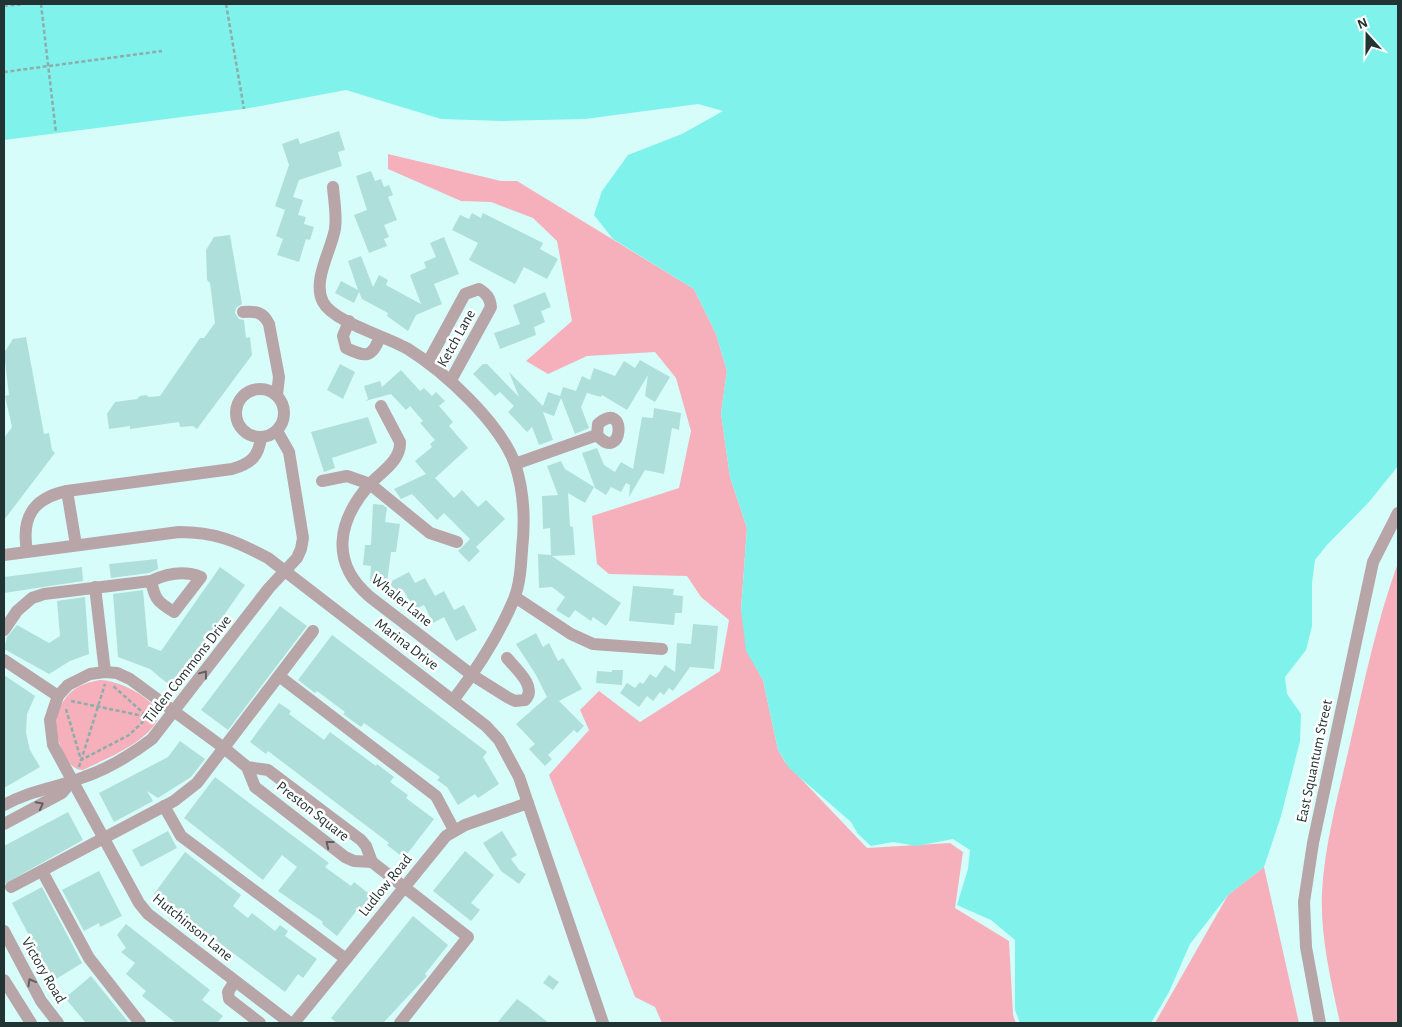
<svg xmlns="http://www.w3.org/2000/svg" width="1402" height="1027" font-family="'Alegreya Sans',sans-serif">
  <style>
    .green { fill: #f5b0bb }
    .water { fill: #7ef2eb }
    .building { fill: #afdfdb }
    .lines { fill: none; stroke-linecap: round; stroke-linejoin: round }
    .path { stroke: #8eacaa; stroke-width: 2.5; stroke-dasharray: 4 2.5; stroke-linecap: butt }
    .minor { stroke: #b8a5a8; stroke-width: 12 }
    .oneway { stroke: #5d6162 }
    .labels { text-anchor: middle; stroke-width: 5; stroke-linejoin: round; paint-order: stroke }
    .street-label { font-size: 15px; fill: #213433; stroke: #fff }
  </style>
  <rect width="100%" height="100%" fill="#d7fdfa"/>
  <!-- green -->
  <g class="green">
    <polygon points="388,154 501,181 517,181 694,289 716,334 727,371 721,413 730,477 747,528 741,610 755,666 763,680 778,750 785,762 867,848 950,843 963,852 955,908 1009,941 1013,1015 1016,1023 662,1023 655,1007 635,997 549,775 589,730 580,710 599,691 640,722 720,671 729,620 701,597 687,576 609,574 597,564 592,516 679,488 691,431 676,378 655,352 587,356 548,374 526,361 572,321 557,241 533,218 491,202 461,201 388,169"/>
    <path d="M1398 563V1023H1340C1331 981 1320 936 1322 892 1325 840 1340 789 1351 739 1365 679 1377 620 1398 563Z"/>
    <path d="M100 680C118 680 153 697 159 715 152 741 105 759 83 770 66 771 56 738 56 724 56 713 63 699 71 692 79 685 89 682 100 680Z"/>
    <polygon points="1264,867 1299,1023 1155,1023 1228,895"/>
  </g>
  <!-- water -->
  <polygon class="water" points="4,4 1398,4 1398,466 1369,502 1326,546 1315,560 1312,583 1312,626 1306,650 1285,677 1287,694 1301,714 1300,741 1281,816 1264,867 1228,895 1190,944 1169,992 1151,1023 1020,1023 1015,1010 1015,940 991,920 957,905 968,869 970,850 953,839 917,846 893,842 871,846 858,834 851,822 789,768 778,750 763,680 746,651 741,610 747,528 730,477 721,413 727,371 716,334 694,289 613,239 594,215 602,191 628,155 682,134 723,111 698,104 585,119 502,121 441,119 346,90 244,109 4,140"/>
  <!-- building -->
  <g class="building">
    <polygon points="339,131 345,150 338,152 342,166 299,180 293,197 303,200 298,215 306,217 304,224 314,227 310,240 306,239 299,262 277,255 283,239 276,236 285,210 275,206 289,165 282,144 298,138 300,144"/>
    <polygon points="371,171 375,181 381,179 384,187 389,185 393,195 388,197 397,220 384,225 389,237 384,239 387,246 369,253 354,215 367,210 356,176"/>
    <polygon points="472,213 481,218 483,213 543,243 540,249 558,259 547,279 524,267 515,284 469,260 478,243 452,230 460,215 469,219"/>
    <polygon points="230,235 242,304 236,308 235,313 239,319 244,320 246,338 250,337 252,355 197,429 193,426 180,427 179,422 130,429 130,426 109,429 107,414 115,402 137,399 140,396 146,395 149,397 160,396 200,338 204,338 215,323 210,283 207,280 206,250 214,237"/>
    <polygon points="444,237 459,274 434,284 442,304 416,315 408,331 387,316 388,313 362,299 359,292 354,303 335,293 341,281 358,290 348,261 361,256 373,287 379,275 388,280 386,285 421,304 410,275 426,268 424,262 436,257 430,243"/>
    <polygon points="545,292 551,307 541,311 545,322 534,327 536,335 500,349 494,333 520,324 513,305"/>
    <polygon points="26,337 44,434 49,433 52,450 55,453 4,520 4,438 12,427 5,396 9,395 4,353 13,339"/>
    <polygon points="640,360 670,377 655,402 645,396 648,375 627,410 602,395 601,397 587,393 581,407 589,428 575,434 561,398 554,416 543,412 553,440 539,445 532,427 527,432 508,412 514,406 500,392 495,396 473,374 483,364 487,364 519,397 509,372 543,406 548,392 560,396 563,387 576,391 582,376 590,380 594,368 615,376 624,361 635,368"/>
    <polygon points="340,364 355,372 343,399 327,390"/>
    <polygon points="401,370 420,391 424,388 432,396 436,392 445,401 439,406 453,422 449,426 468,448 435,478 454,498 462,490 478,507 486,500 505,519 476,547 480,551 469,562 458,551 470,539 444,513 437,520 412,494 401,499 394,489 426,474 415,461 432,447 430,444 435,440 420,423 423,421 410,406 406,410 391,394 365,401 368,399 364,386 380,381 382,387"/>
    <polygon points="654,408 681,413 679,430 672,428 664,474 645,470 629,497 630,485 626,483 621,492 611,487 606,495 595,488 582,453 597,448 604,465 615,472 621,462 633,469 642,417 653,418"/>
    <polygon points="368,417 377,443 332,458 335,468 324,472 311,432"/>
    <polygon points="561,461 565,469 594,487 585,503 568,493 570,526 573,527 575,555 552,556 621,603 606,626 593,617 591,621 575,610 569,618 556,610 565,597 552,587 539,588 538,554 551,555 550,528 543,529 542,496 558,495 547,466"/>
    <polygon points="373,504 383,505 387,508 385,522 400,524 396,552 391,552 387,583 370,581 371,566 363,565 365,545 371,545"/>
    <polygon points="157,559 158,569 149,573 111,578 109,564"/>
    <polygon points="82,567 83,581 4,593 4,577"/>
    <polygon points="220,567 245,585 173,688 150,669 118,657 113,594 143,590 148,646 161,651"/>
    <polygon points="409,572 415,583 425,578 435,596 444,591 454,610 464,605 477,630 456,641 444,617 433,623 424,605 414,610 404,591 396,595 390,582"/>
    <polygon points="633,586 674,589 673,595 683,596 682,613 675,613 674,625 629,621"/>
    <polygon points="85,597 89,654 70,661 49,674 4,649 7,637 17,625 49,643 60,636 57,601"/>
    <polygon points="280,606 307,626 228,730 201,710"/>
    <polygon points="693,624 718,626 714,669 690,667 673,691 669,688 664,695 660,692 653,701 647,696 639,707 620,693 627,683 635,688 640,682 643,684 650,674 656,678 665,665 675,672 677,643 691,644"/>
    <polygon points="536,633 543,647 549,643 558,661 563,658 582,689 559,701 584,726 577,733 574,730 548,755 552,759 545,766 529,749 535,744 516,724 547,697 536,675 516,644"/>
    <polygon points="332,635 487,752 483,757 499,784 478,798 475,794 458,805 447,787 437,780 440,777 364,723 361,727 343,714 345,712 317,691 315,693 298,680"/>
    <polygon points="612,670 623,670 622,685 596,683 597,671 612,672"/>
    <polygon points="4,675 35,696 27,714 26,733 30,750 40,767 4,788"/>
    <polygon points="279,703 291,711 289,714 324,740 330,732 376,766 377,764 394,777 390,782 408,795 406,798 434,819 404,858 387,845 389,843 360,821 268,751 266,754 250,742"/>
    <polygon points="180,741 205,759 191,777 158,798 147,791 153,801 114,822 99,793 168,757"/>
    <polygon points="215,777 329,863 325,867 351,886 354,882 372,896 360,912 357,910 337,936 322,924 323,922 278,891 297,867 282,855 263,880 184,818"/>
    <polygon points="68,812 83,840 4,884 4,846"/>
    <polygon points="168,831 177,848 141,867 132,850"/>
    <polygon points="502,831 517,855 511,859 519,870 526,874 519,884 501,871 483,843"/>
    <polygon points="465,851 494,875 471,903 480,910 471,921 433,891"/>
    <polygon points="185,852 241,895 233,906 248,918 252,913 275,931 280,925 288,931 285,936 317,959 303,978 298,974 285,992 154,894"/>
    <polygon points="99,871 122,916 100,927 99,923 84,931 62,890"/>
    <polygon points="42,887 82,963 53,981 12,903"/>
    <polygon points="413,916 448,945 425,974 427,976 383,1023 337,1023 331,1018"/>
    <polygon points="126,924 210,990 202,1000 223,1016 217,1023 176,1023 142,996 146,991 126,974 135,963 121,952 126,948 117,935"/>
    <polygon points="549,975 559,982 553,990 543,983"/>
    <polygon points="91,976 129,1023 86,1023 65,998"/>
    <polygon points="517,999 527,1006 549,1023 497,1023"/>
  </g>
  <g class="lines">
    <!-- path -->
    <g class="path">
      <polyline points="41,4 56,133"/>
      <polyline points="226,4 244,109"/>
      <polyline points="4,6 23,4"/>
      <polyline points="4,72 162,51"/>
      <polyline points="71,701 153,718"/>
      <polyline points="66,709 81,760 129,735 148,717 113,686"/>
      <polyline points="79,767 105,684"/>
    </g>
    <!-- minor -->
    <g class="minor">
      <path d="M333 187C334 201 337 215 335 229 331 251 312 281 323 302 333 322 388 337 408 349 445 372 500 423 515 464 524 491 525 523 522 550 521 566 520 584 514 599 499 635 477 669 454 699"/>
      <path d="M243 312C256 311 263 312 269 324L279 377 277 395"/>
      <path d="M349 321 343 336 346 348C366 357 371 359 380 337"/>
      <path d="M428 362 465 294 479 289C487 294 490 298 491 307L451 380"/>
      <circle cx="260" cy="413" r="24"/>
      <path d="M381 406 400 442C401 461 381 472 369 485 337 522 330 563 370 597L472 675 507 697 515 701 525 700C538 687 515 668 507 658"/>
      <path d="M515 464 597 435C623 465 628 398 598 424L597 435"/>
      <polyline points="322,481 347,476 370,484 430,533 457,542"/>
      <path d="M76 545 67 491 232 469C250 464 259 457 261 437"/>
      <path d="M27 551C21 517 33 498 67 491"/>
      <path d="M4 555 179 532C215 532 236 541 268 558L486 726 499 740 519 777 603 1023"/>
      <polyline points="95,587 105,672"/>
      <polyline points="515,597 571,634 593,644 662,649"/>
      <path d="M4 630 17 611 32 598 44 594 151 581C168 573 184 570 201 577L174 612C158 602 155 600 151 581"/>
      <polyline points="4,660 58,696"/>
      <polyline points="279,676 436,796 454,830"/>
      <polyline points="247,767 268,770 361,840 366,846 372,862 468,937 400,1023"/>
      <path d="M4 805C31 790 56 788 84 777 108 769 132 754 152 739L269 588 297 558 301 549 303 538 289 452 277 431"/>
      <polyline points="164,806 181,836 346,959"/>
      <polyline points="4,824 62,793 72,781"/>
      <polyline points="42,871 89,958 140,1023"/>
      <polyline points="11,887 174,801 197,783 313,631"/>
      <polyline points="4,931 41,1001 58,1023"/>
      <polyline points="4,980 31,1023"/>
      <polyline points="235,981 228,992 229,999 260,1023"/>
      <polyline points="290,1023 148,914 139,903 53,745 50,720 58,696 68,685 90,674 105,672 117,673 130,679 224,748 247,767 255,787 345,857 354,861 372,862"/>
      <polyline points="294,1023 446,836 465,825 528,803"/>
      <polyline points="1320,1023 1306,947 1304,902 1313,843 1373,562 1398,513"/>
    </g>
  </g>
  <!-- one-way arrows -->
  <defs><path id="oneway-chevron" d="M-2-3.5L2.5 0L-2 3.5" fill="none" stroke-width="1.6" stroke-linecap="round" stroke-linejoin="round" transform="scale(1.25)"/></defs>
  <g class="oneway">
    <use href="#oneway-chevron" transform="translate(204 674) rotate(-53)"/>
    <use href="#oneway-chevron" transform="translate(40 805) rotate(-28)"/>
    <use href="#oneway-chevron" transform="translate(329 844) rotate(-142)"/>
    <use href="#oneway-chevron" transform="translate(31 982) rotate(-119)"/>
  </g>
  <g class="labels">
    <!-- street labels -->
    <g class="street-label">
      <text transform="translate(456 338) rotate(-61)" y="5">Ketch Lane</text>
      <text transform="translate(402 600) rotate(39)" y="5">Whaler Lane</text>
      <text transform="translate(407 644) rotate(37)" y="5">Marina Drive</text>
      <text transform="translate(187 669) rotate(-52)" y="5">Tilden Commons Drive</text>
      <text transform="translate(1314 761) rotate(-78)" y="5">East Squantum Street</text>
      <text transform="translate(313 811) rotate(38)" y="5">Preston Square</text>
      <text transform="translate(385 885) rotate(-51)" y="5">Ludlow Road</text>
      <text transform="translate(193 927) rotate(39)" y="5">Hutchinson Lane</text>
      <text transform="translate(44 970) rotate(60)" y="5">Victory Road</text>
    </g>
  </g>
  <!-- border -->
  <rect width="1402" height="1027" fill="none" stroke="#213433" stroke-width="10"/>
  <!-- north arrow -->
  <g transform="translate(1367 35) rotate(339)" stroke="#ffffff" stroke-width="4" paint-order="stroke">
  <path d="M0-4L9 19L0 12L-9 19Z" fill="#213433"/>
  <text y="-8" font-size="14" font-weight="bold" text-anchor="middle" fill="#213433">N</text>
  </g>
</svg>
